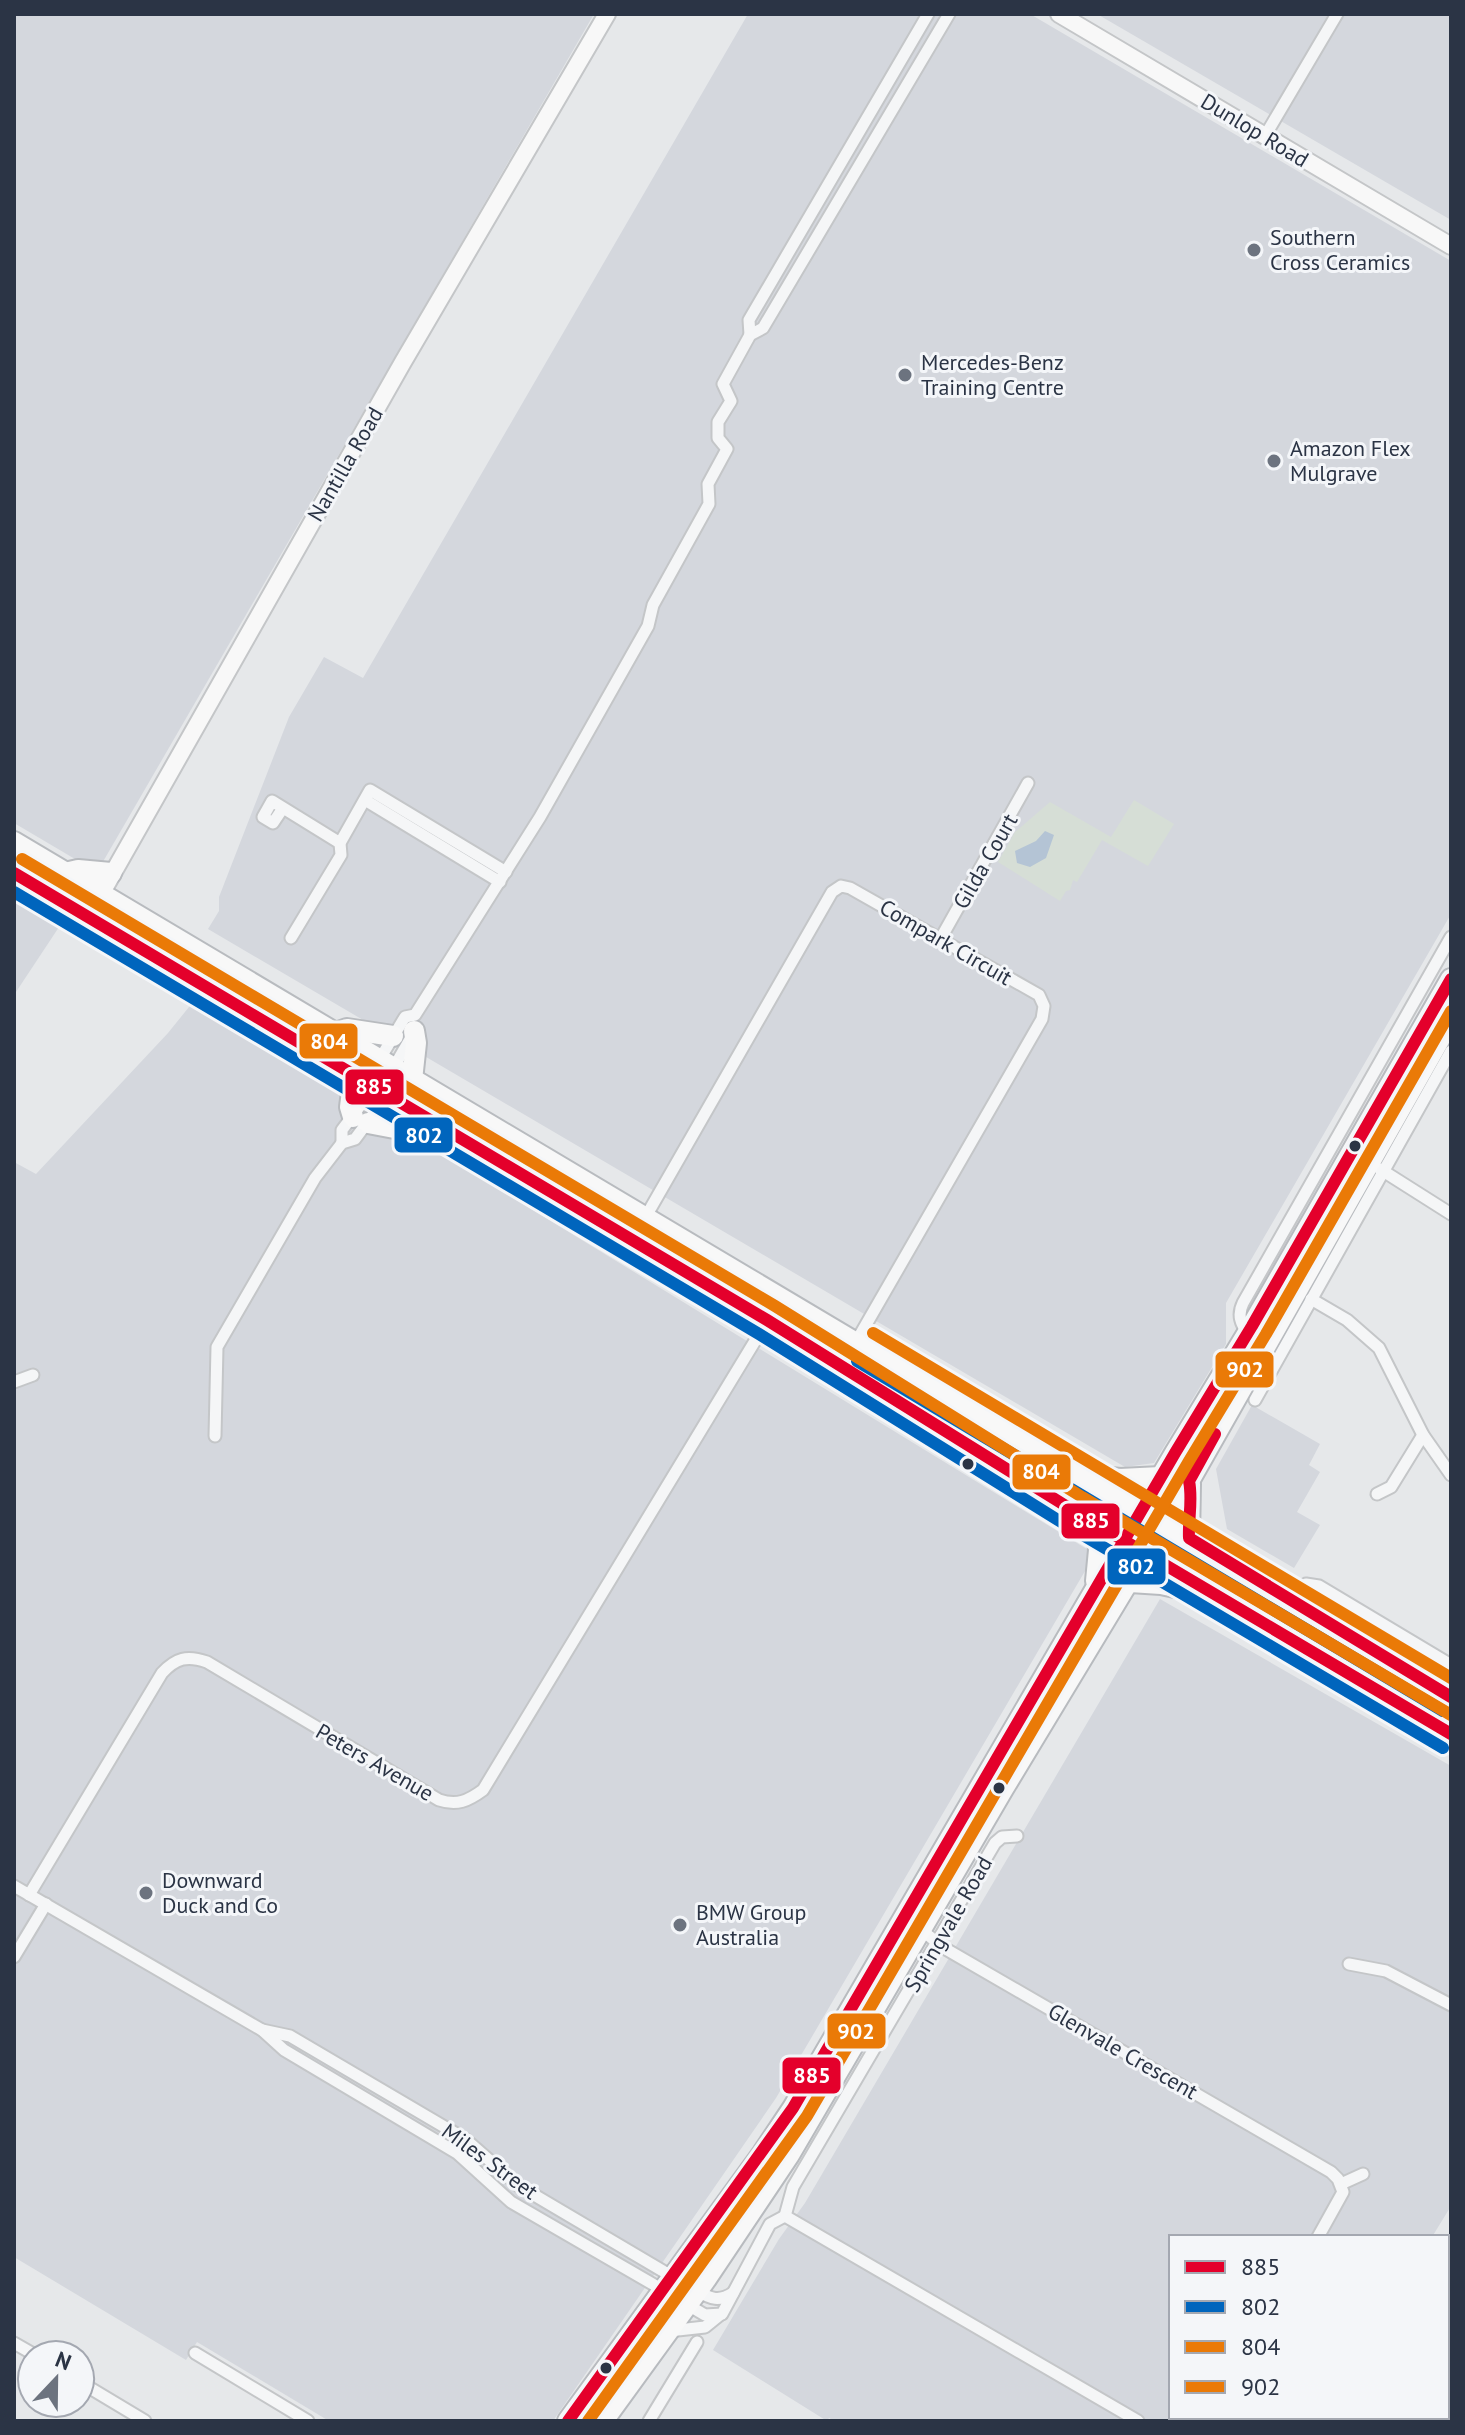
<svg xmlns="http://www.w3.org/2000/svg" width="1465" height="2435" font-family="'PT Sans',sans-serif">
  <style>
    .built { fill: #d4d7dd }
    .green { fill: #d6ded6 }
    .water { fill: #b4c4d5 }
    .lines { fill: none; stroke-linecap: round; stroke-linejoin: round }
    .street-casing { stroke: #c4c6c8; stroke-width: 15 }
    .secondary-casing { stroke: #c4c6c8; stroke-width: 20 }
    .highway-casing { stroke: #b8bbbf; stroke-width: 24 }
    .street { stroke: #f5f6f7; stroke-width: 11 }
    .secondary { stroke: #f8f8f8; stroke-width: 16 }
    .highway { stroke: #f8f8f8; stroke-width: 20 }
    .bus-1-casing { stroke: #f4f6f9; stroke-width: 18 }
    .bus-2-casing { stroke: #f4f6f9; stroke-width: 18 }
    .bus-3-casing { stroke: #f4f6f9; stroke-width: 18 }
    .bus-4-casing { stroke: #f4f6f9; stroke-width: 18 }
    .bus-1 { stroke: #e4002b; stroke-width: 12 }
    .bus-2 { stroke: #0065bd; stroke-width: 12 }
    .bus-3 { stroke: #ea7a07; stroke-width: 12 }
    .bus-4 { stroke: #ea7a07; stroke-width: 12 }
    .poi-dot { fill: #6c737f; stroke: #f4f6f9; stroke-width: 3 }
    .bus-dot { fill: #2b3445; stroke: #f4f6f9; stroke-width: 3 }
    .labels { text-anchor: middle; stroke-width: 6; stroke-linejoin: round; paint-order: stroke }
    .street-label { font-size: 22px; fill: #2b3445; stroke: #f4f6f9 }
    .poi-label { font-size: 22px; fill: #2b3445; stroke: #f4f6f9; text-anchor: start }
    .line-badge { stroke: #f4f6f9; stroke-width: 3 }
    .badge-label { font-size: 22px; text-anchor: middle; font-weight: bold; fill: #fff }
  </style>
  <rect width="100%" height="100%" fill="#e6e8ea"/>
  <!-- built -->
  <g class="built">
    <polygon points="14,14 594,14 97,872 14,823"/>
    <polygon points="748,14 1030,14 1451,261 1451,914 1226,1303 1226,1344 1154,1463 1125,1467 208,929 219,911 219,897 289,717 324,657 363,678"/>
    <polygon points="1097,14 1451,14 1451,220"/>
    <polygon points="14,898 61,924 14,995"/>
    <polygon points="193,1002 1095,1554 776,2098 553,2421 329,2421 197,2342 186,2360 14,2257 14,1162 36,1174 168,1033"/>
    <polygon points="1252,1405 1320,1444 1309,1465 1320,1472 1297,1512 1320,1525 1294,1568 1227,1529 1216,1469"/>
    <polygon points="1160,1599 1451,1766 1451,2206 1432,2237 1171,2237 1171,2417 1325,2417 1322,2421 835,2421 829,2418 827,2421 713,2350 779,2239 805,2203"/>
  </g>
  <!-- green -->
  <g class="green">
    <polygon points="1134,800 1174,824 1148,866 1102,840 1077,882 1073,880 1070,890 1066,891 1060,901 998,862 1015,832 1050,802 1111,837"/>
    <polygon points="665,2310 669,2313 665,2322 590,2421 577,2421"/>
  </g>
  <!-- water -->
  <polygon class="water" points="1045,831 1054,835 1046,858 1030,867 1017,863 1015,851 1036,841"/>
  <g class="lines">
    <!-- street casing -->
    <g class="street-casing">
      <g id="street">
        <polyline points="1265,136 1337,14"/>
        <polyline points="750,335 749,320 928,14"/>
        <polyline points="365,800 500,882"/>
        <polyline points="283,808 273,823 263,817 272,801 340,843"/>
        <polyline points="291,938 341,855 340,843 370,790 506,872"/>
        <polyline points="941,938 1028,783"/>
        <polyline points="342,1143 342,1130 366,1098 384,1052 405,1017 415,1015 540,817 648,626 653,605 709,504 708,484 727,449 718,438 718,422 731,401 723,384 750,335 763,328 949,14"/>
        <polyline points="1380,1169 1451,1214"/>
        <polyline points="645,1218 832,892 841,886 850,888 1039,995 1044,1006 1042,1019 856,1342"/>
        <polyline points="1311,1299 1347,1320 1379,1348 1423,1435 1451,1475"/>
        <path d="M1248 1334C1241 1324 1237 1315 1243 1303L1451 937"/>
        <polyline points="14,1382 33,1375"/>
        <polyline points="1255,1400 1451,1051"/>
        <polyline points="215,1436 217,1347 315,1178 342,1143 355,1139 378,1108 390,1074 413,1034"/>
        <polyline points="1377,1494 1391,1487 1423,1435"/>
        <polyline points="1306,1584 1319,1586 1451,1665"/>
        <polyline points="14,1886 262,2030 284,2050 457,2153 511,2202 663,2290"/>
        <path d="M29 1895 162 1673C176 1658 187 1655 207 1662L439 1800C457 1806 468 1801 483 1790L781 1298"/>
        <polyline points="919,1928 944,1948 1331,2172 1338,2179 1343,2192 1318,2237"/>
        <polyline points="14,1957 46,1904"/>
        <polyline points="1349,1964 1386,1971 1451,2005"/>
        <polyline points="262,2030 290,2036 465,2139 519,2186 673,2277"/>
        <polyline points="1341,2184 1363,2174"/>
        <polyline points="785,2216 793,2187 995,1843 1002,1837 1017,1836"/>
        <polyline points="785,2216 1138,2421"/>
        <path d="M698 2291C711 2299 719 2302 733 2293"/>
        <polyline points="688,2305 705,2315 722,2314 770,2224 785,2216"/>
        <polyline points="669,2331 705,2327 721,2314"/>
        <polyline points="1447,2337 1451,2330"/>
        <polyline points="14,2343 35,2355"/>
        <polyline points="195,2353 308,2421"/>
        <polyline points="80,2382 145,2421"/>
        <polyline points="649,2421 697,2342"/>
        <polyline points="1210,2421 1212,2417"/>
        <polyline points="1395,2421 1398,2417"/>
      </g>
    </g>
    <!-- secondary casing -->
    <g class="secondary-casing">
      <g id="secondary">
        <polyline points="1059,14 1451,246"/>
        <polyline points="88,917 403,362 607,14"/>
      </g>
    </g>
    <!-- highway casing -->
    <g class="highway-casing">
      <g id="highway">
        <path d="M14 842C492 1128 973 1410 1451 1697"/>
        <polyline points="14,873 767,1320 1074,1511 1451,1734"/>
        <polyline points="65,873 78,870 111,873"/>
        <polyline points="333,1034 347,1029 393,1036"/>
        <polyline points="412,1080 416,1043 414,1031"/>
        <polyline points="353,1117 350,1107 354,1076"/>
        <polyline points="368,1123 431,1135 443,1129"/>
        <polyline points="1092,1476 1120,1479 1161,1477"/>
        <polyline points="1189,1538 1190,1484"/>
        <polyline points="1096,1581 1099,1550 1096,1524"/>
        <polyline points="1130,1582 1161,1584 1203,1593"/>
        <polyline points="568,2421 763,2153 793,2108 1175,1453 1252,1326 1451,979"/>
        <polyline points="603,2421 706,2279 789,2155 1003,1789 1189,1481 1451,1019"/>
      </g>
    </g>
    <!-- street -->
    <use href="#street" class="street"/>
    <!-- secondary -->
    <use href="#secondary" class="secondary"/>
    <!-- highway -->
    <use href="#highway" class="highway"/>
    <!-- bus-1 casing -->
    <g class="bus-1-casing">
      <g id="bus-1">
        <polyline points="14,873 767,1320 1074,1511 1451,1734"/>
        <path d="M1215 1434 1189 1481C1193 1500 1188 1519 1189 1538L1451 1697"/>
        <polyline points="568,2421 793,2108 1175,1453 1252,1326 1451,979"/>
      </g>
    </g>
    <!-- bus-2 casing -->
    <g class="bus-2-casing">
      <g id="bus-2">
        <polyline points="14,892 759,1334 1066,1525 1443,1748"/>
        <polyline points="857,1361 1443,1711"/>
      </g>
    </g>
    <!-- bus-3 casing -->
    <g class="bus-3-casing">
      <g id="bus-3">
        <polyline points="22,859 775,1306 1082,1497 1451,1715"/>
        <polyline points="873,1333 1451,1678"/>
      </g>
    </g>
    <!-- bus-4 casing -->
    <g class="bus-4-casing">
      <polyline id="bus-4" points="588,2421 807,2116 1189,1461 1266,1334 1451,1011"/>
    </g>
    <!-- bus-1 -->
    <use href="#bus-1" class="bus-1"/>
    <!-- bus-2 -->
    <use href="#bus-2" class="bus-2"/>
    <!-- bus-3 -->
    <use href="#bus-3" class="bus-3"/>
    <!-- bus-4 -->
    <use href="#bus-4" class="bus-4"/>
  </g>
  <!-- markers -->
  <g class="poi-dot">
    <circle cx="1254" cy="250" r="8"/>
    <circle cx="905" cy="375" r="8"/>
    <circle cx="1274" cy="461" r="8"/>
    <circle cx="146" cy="1893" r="8"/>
    <circle cx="680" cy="1925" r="8"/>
  </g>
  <g class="bus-dot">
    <circle cx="1355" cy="1146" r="7"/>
    <circle cx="968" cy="1464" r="7"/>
    <circle cx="999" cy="1788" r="7"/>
    <circle cx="606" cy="2368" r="7"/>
  </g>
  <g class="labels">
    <!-- street labels -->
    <g class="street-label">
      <text transform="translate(1255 130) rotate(31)" y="8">Dunlop Road</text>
      <text transform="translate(345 464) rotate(-60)" y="8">Nantilla Road</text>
      <text transform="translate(985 861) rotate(-60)" y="8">Gilda Court</text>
      <text transform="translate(946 942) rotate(30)" y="8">Compark Circuit</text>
      <text transform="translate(375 1762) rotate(30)" y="8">Peters Avenue</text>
      <text transform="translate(948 1924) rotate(-60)" y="8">Springvale Road</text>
      <text transform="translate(1123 2051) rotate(30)" y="8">Glenvale Crescent</text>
      <text transform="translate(490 2161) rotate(36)" y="8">Miles Street</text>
    </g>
    <!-- poi labels -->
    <g class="poi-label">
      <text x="1270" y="245">Southern<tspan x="1270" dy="25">Cross Ceramics</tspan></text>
      <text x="921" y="370">Mercedes-Benz<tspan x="921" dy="25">Training Centre</tspan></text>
      <text x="1290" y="456">Amazon Flex<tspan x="1290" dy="25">Mulgrave</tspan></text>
      <text x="162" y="1888">Downward<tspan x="162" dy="25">Duck and Co</tspan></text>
      <text x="696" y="1920">BMW Group<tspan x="696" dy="25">Australia</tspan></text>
    </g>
  </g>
  <g class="line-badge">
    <rect x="298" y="1022" width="61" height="38" rx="8" fill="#ea7a07"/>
    <rect x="344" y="1068" width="61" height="38" rx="8" fill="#e4002b"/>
    <rect x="393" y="1116" width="61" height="38" rx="8" fill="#0065bd"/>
    <rect x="1214" y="1350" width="61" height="39" rx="8" fill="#ea7a07"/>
    <rect x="1011" y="1453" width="61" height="38" rx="8" fill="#ea7a07"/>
    <rect x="1060" y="1502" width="61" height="38" rx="8" fill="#e4002b"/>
    <rect x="1106" y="1547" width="61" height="39" rx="8" fill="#0065bd"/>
    <rect x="826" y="2012" width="61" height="38" rx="8" fill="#ea7a07"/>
    <rect x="781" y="2056" width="61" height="39" rx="8" fill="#e4002b"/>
  </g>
  <g class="badge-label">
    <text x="329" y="1049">804</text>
    <text x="374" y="1094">885</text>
    <text x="424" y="1143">802</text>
    <text x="1245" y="1377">902</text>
    <text x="1041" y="1479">804</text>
    <text x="1091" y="1528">885</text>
    <text x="1136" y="1574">802</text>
    <text x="856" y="2039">902</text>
    <text x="812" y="2083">885</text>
  </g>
  <!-- border -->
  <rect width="1465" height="2435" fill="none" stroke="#2b3445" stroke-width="32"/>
  <!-- legend -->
  <rect x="1169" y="2235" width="280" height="184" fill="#f4f6f9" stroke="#a4a8b1" stroke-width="2"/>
  <rect x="1185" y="2261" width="40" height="12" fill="#e4002b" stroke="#a4a8b1" stroke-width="2"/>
  <text x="1241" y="2275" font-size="24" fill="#2b3445">885</text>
  <rect x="1185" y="2301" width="40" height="12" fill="#0065bd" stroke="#a4a8b1" stroke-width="2"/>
  <text x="1241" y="2315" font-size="24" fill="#2b3445">802</text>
  <rect x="1185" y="2341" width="40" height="12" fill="#ea7a07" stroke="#a4a8b1" stroke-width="2"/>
  <text x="1241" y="2355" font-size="24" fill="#2b3445">804</text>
  <rect x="1185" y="2381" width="40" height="12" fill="#ea7a07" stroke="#a4a8b1" stroke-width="2"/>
  <text x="1241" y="2395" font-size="24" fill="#2b3445">902</text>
  <!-- north arrow -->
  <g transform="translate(56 2379) rotate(22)"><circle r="38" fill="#f4f6f9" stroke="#a4a8b1" stroke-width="2"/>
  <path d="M0-6L14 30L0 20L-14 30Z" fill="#6c737f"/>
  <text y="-12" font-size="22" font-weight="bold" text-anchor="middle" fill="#2b3445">N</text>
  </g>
</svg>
